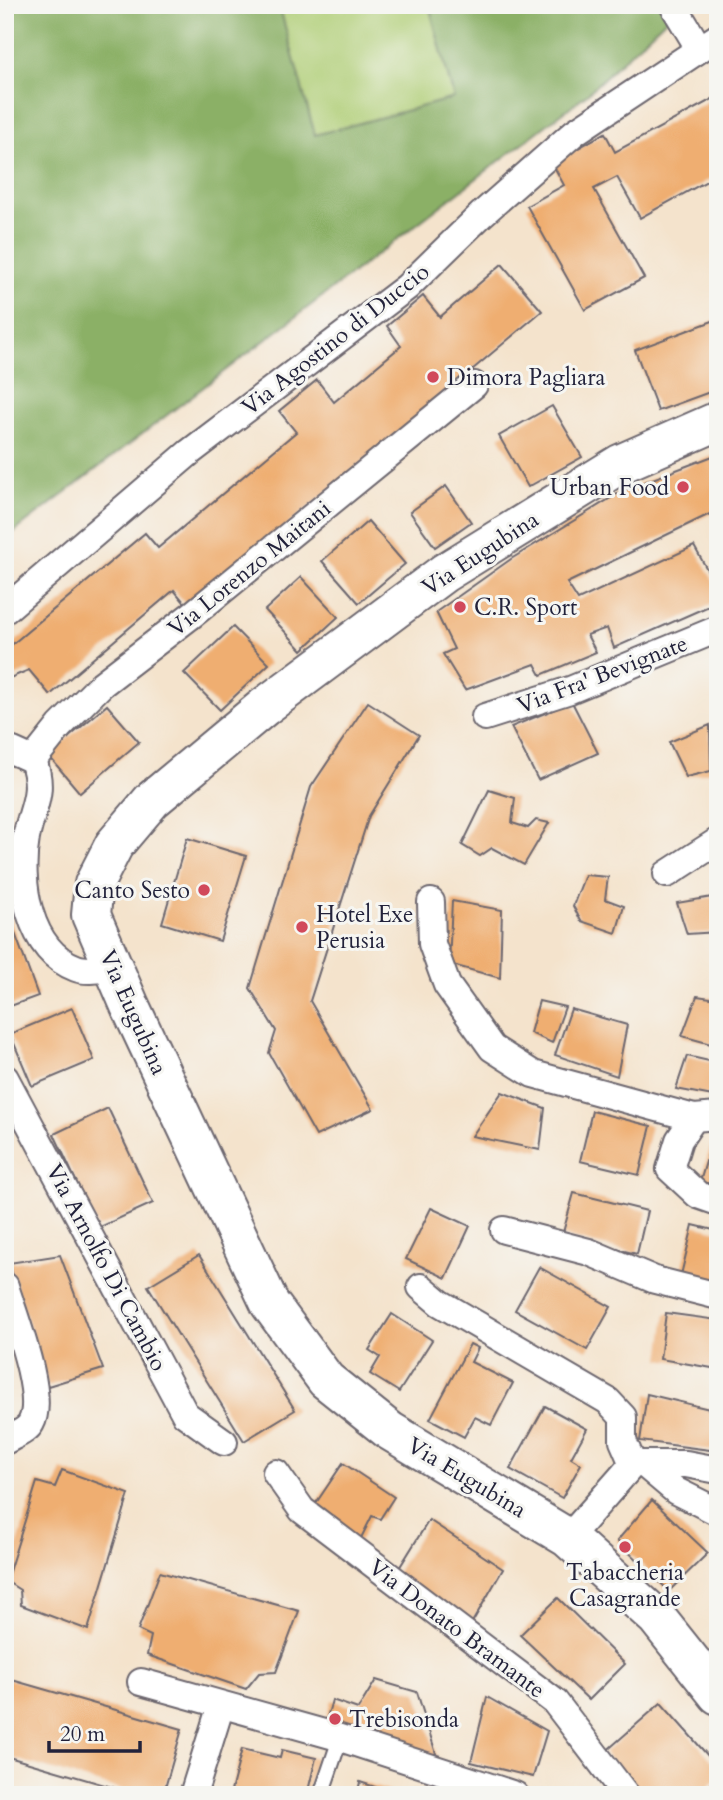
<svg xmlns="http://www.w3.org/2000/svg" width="723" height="1800" font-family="Cardo,serif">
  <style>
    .green { fill: #afcd74; stroke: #687858; stroke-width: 2 }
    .forest { fill: #8bb066; stroke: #566950; stroke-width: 2 }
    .building { fill: #efae71 }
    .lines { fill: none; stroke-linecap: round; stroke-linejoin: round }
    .lane-casing { stroke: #6c666e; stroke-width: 18 }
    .street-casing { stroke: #6c666e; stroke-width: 30 }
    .secondary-casing { stroke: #6c666e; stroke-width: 42 }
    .lane { stroke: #fff; stroke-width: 14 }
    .street { stroke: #fff; stroke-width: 26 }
    .secondary { stroke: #fff; stroke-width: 38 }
    .poi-dot { fill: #d1495b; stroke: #f6f6f2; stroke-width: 2.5 }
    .labels { text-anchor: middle; stroke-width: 6; stroke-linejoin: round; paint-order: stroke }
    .street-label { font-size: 23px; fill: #22223b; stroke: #f6f6f2 }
    .poi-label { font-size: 23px; fill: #22223b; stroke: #f6f6f2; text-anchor: start }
  </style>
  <rect width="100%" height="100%" fill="#f6f6f2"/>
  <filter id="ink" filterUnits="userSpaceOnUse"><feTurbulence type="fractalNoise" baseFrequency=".0143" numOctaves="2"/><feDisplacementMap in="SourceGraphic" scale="14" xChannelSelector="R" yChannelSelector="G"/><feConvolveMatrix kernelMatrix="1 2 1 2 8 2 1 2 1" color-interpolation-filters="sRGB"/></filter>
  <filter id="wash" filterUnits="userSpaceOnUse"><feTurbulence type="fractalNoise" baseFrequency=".00686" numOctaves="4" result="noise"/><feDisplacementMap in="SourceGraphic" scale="28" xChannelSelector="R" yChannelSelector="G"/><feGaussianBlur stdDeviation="1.57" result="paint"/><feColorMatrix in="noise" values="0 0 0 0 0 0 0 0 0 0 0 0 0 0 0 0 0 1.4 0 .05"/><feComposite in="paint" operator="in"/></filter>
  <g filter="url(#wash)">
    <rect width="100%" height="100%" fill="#f4e3cc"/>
    <!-- green -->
    <polygon class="green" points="279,5 429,5 454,98 315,135"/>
    <!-- forest -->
    <polygon class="forest" points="5,5 279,5 315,135 454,98 429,5 681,5 587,94 5,539"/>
    <g id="blocks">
      <!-- building -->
      <g class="building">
        <polygon points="718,96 718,175 640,218 617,177 594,189 644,278 585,310 527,206 564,185 552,163 605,133 615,152"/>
        <polygon points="502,264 542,311 189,608 174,590 50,695 29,670 5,680 5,645 9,647 145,533 158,548 296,432 279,411 317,380 334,402 401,346 387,326 423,296 440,317"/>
        <polygon points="718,319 718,389 658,411 635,350"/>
        <polygon points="552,406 582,457 528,487 499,436"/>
        <polygon points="718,454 718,510 567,583 578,600 694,546 718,589 718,602 614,648 607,628 587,635 596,652 541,675 535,664 465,690 443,654 454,649 436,612 511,559 624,490"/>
        <polygon points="446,486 471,522 435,547 410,512"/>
        <polygon points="368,521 405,564 359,603 322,561"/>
        <polygon points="301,577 338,617 302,650 265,610"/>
        <polygon points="233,627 269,664 220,710 184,673"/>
        <polygon points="368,702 419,735 369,816 310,1001 373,1109 316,1136 269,1053 276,1031 250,988 311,787"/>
        <polygon points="572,702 598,753 538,780 511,727"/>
        <polygon points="107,705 139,742 80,793 48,755"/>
        <polygon points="710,725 711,771 686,777 669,742"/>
        <polygon points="489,790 515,798 512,823 528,828 536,820 549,823 524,865 492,848 480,856 462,845"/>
        <polygon points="187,838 246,856 220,941 162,923"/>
        <polygon points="585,875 608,877 605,899 624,906 616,933 581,921 573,906"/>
        <polygon points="718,896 718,932 687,934 677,903"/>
        <polygon points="452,901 502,910 500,978 449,964"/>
        <polygon points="5,906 38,996 5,1008"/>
        <polygon points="697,996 718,999 718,1046 682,1036"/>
        <polygon points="539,1001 565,1007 552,1043 530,1033"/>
        <polygon points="72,1008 94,1060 32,1086 10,1034"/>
        <polygon points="571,1009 627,1025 617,1076 555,1055"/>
        <polygon points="687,1056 718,1063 718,1097 676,1089"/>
        <polygon points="502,1092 545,1108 540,1150 472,1136"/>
        <polygon points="108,1108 153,1203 98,1228 54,1134"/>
        <polygon points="592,1111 651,1126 639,1175 580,1161"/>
        <polygon points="713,1138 718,1139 718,1185 700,1182"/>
        <polygon points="574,1193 647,1211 637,1254 562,1236"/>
        <polygon points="431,1208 470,1226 446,1278 406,1259"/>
        <polygon points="693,1225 718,1231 718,1284 681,1275"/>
        <polygon points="60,1255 103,1369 48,1386 9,1263"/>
        <polygon points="199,1255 295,1410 244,1441 148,1286"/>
        <polygon points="539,1267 611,1307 587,1350 515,1310"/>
        <polygon points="666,1313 718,1320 718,1369 660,1359"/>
        <polygon points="392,1314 432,1340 399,1392 370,1374 380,1357 369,1350"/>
        <polygon points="470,1344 478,1348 471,1362 513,1383 491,1425 475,1417 464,1437 430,1419"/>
        <polygon points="647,1394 718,1411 718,1451 640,1441"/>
        <polygon points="545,1406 587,1429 571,1458 581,1464 562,1498 510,1469"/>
        <polygon points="343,1463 394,1497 380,1519 372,1516 359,1542 312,1509"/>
        <polygon points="62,1470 129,1494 88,1630 21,1605 20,1590 6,1581 37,1482 55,1487"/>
        <polygon points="652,1500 708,1553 669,1591 617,1541"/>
        <polygon points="429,1520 503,1569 470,1626 393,1578"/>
        <polygon points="160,1572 299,1611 276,1672 259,1673 246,1689 147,1655 151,1636 138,1630"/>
        <polygon points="558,1598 625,1664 589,1700 520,1635"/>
        <polygon points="5,1678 182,1729 163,1795 139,1795 5,1756"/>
        <polygon points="376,1680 417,1692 437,1757 326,1721 332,1700 358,1709"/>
        <polygon points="487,1697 547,1731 533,1777 471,1762"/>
        <polygon points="661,1703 718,1767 718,1778 699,1795 641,1795 604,1753"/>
        <polygon points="242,1749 280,1758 282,1750 316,1758 307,1795 230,1795"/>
        <polygon points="360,1782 396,1794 396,1795 357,1795"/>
      </g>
    </g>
  </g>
  <g filter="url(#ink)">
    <use href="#blocks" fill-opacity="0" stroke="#6c666e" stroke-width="2"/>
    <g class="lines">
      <!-- lane casing -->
      <g class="lane-casing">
        <polyline id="lane" points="321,1795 340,1739"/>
      </g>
      <!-- street casing -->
      <g class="street-casing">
        <g id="street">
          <polyline points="673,5 699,48"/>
          <polyline points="5,610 190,452 407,287 481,215 575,132 718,37"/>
          <polyline points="485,717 570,690 718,629"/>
          <path d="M5 752 13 751 33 760C45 793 32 807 26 838 18 882 28 950 76 968 86 972 102 969 113 968"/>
          <polyline points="33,760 60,726 102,684 193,614 474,385"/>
          <polyline points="667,874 718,841"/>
          <polyline points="431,902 432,944 447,985 492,1048 533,1074 694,1118"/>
          <polyline points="5,1078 185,1414 224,1442"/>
          <polyline points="718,1116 694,1118 679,1140 670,1169 698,1195 718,1202"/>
          <polyline points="504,1230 589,1252 655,1280 718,1296"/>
          <path d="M5 1286C14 1316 46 1396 31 1423 27 1431 13 1436 5 1441"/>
          <polyline points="421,1287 440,1303 608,1401 623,1417 623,1441 633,1464"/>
          <polyline points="644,1464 676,1491 718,1512"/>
          <polyline points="276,1473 302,1510 555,1702 626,1795"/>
          <polyline points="568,1538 633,1464 686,1464 718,1470"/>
          <polyline points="141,1682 331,1735 515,1795"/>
          <polyline points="193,1795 221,1705"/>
        </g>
      </g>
      <!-- secondary casing -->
      <g class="secondary-casing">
        <polyline id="secondary" points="718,421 620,464 444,573 264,707 152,800 114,845 94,884 91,915 130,1006 270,1304 326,1380 390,1431 568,1538 656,1617 718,1695"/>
      </g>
      <!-- lane -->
      <use href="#lane" class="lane"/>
      <!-- street -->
      <use href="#street" class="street"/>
      <!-- secondary -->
      <use href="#secondary" class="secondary"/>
    </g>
  </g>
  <!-- markers -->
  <g class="poi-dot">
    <circle cx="433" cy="377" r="7"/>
    <circle cx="683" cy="487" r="7"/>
    <circle cx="460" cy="607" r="7"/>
    <circle cx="204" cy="890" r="7"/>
    <circle cx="302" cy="927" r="7"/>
    <circle cx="625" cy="1547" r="7"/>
    <circle cx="335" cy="1719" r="7"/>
  </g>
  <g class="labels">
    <!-- street labels -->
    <g class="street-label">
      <text transform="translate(335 339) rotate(-38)" y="8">Via Agostino di Duccio</text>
      <text transform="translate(480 553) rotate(-33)" y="8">Via Eugubina</text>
      <text transform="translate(249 568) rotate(-39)" y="8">Via Lorenzo Maitani</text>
      <text transform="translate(602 674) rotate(-21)" y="8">Via Fra' Bevignate</text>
      <text transform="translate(134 1012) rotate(66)" y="8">Via Eugubina</text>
      <text transform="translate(107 1267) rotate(62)" y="8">Via Arnolfo Di Cambio</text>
      <text transform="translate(467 1477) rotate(31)" y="8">Via Eugubina</text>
      <text transform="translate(457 1628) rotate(37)" y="8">Via Donato Bramante</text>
    </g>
    <!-- poi labels -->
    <g class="poi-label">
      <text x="447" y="385">Dimora Pagliara</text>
      <text x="669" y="495" text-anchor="end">Urban Food</text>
      <text x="474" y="615">C.R. Sport</text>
      <text x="190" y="898" text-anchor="end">Canto Sesto</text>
      <text x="316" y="922">Hotel Exe<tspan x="316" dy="26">Perusia</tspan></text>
      <text x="625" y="1580" text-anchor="middle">Tabaccheria<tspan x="625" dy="26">Casagrande</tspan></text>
      <text x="349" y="1727">Trebisonda</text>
    </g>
  </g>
  <!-- margin -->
  <rect width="723" height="1800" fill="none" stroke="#f6f6f2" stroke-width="28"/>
  <!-- scale -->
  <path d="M49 1741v10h91v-10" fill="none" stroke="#22223b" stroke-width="3.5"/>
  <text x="60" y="1741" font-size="21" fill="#22223b" stroke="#f6f6f2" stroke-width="5" paint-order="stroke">20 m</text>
</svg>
